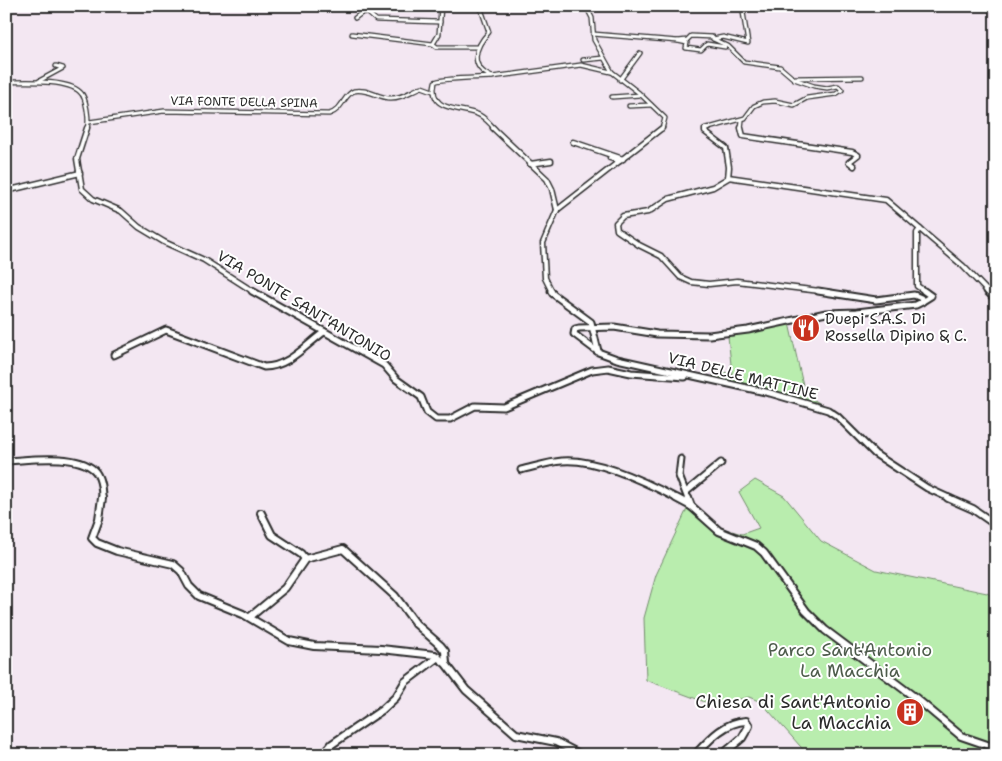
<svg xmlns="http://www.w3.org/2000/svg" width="1002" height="761" font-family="'Shantell Sans',sans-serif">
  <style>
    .green { fill: #b9edae; stroke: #728c6c }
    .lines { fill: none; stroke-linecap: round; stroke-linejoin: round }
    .minor-far3-casing { stroke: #2b2b2b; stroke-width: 5.5 }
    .minor-far2-casing { stroke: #2b2b2b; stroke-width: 7 }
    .minor-far1-casing { stroke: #2b2b2b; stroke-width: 9 }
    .minor-casing { stroke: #2b2b2b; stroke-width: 10 }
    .minor-far3 { stroke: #fff; stroke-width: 3 }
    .minor-far2 { stroke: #fff; stroke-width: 4 }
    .minor-far1 { stroke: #fff; stroke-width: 5 }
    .minor { stroke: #fff; stroke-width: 6 }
    .labels { text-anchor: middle; stroke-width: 4; stroke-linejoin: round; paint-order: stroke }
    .far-street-label { font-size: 12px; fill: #2b2b2b; stroke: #fff }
    .street-label { font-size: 15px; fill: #2b2b2b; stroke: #fff }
    .poi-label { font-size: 15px; fill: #2b2b2b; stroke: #fff; text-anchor: start }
    .near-park-label { font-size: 18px; fill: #4e5c4c; stroke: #fff }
    .near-poi-label { font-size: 18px; fill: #2b2b2b; stroke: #fff; text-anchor: end }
  </style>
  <rect width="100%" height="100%" fill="#f3e7f2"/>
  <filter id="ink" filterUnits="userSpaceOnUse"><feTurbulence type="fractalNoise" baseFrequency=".02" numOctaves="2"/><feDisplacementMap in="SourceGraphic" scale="10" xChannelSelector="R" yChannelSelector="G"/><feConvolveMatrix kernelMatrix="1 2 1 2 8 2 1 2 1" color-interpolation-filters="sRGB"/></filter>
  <g filter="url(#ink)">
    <!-- green -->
    <g class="green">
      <polygon points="783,322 789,323 805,394 824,406 713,377 715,370 732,374 728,336"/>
      <polygon points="755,480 784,496 821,541 876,570 987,593 996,599 996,755 808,755 761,702 749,697 713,705 646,680 644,618 656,575 687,509 707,524 742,534 759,528 739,492"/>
    </g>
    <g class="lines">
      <!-- minor-far3 casing -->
      <g class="minor-far3-casing">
        <g id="minor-far3">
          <polyline points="441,6 439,34 433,44 437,47 478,47"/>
          <path d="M480 6 489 32C474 48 469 67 492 77 482 78 440 78 435 82 428 112 459 107 477 114 484 116 490 124 495 129"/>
          <polyline points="592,6 589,12 592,18 594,40 612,72 639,93 665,118 662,129"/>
          <polyline points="355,18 363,12 368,13 376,20 440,22"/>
          <polyline points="352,34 433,44"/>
          <polyline points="593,34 678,41"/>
          <polyline points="713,37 691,36 687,40 678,41 687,43 686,48 701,50 707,44 725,47"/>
          <polyline points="583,60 604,58"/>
          <polyline points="492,77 581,65 611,72"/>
          <polyline points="795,78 862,77"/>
          <polyline points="620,80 640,53"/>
          <polyline points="39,81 63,68 56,66"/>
          <path d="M6 82C24 82 66 79 80 92 85 96 86 104 87 110 88 117 89 122 87 129"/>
          <polyline points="612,97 641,95"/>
          <polyline points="629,106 651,105"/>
          <path d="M89 122 164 111 329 114C343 110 344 94 354 91 365 88 378 97 389 98 401 99 411 91 422 87L433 91"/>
          <polyline points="705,129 745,118 754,106 763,102 775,101 794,105 807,98 836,94 842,90 838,86 827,88 814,86 794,79 780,67 744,62 728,46 713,39 723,37 748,43 742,6"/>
          <polyline points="741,129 742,120"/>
        </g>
      </g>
      <!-- minor-far2 casing -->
      <g class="minor-far2-casing">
        <g id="minor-far2">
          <polyline points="87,128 77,159 82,189 93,199 121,211 139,227 164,242 204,260 254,292"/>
          <polyline points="493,128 547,179 552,189 557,210 543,243 545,278 552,292"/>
          <polyline points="709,128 705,129 705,132 726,148 729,167 728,178 713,187 668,199 648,212 623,216 616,223 617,230 639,245 661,256 680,277 691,282 709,284 737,281 828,292"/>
          <polyline points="741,128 743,136 852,152 858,155 849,162 854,166"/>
          <polyline points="573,142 623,159"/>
          <polyline points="610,158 620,161"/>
          <polyline points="530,164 551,161"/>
          <polyline points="728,177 886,200 963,266 988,292"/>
          <polyline points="6,191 80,173"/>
          <polyline points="557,210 662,128"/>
          <polyline points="920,229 917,233 917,286 926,292"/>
        </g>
      </g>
      <!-- minor-far1 casing -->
      <g class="minor-far1-casing">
        <g id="minor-far1">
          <polyline points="252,291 384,365 396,379 421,397 427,412 436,419 450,419 475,406 504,407 592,370 608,368 631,373 685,377"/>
          <polyline points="551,291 553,294 591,322 598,351"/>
          <polyline points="818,291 876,300 914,295 921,298 922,302 916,305 857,312 826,313 748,330 709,335 657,334 614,327 579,328 575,329 574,334 598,352 617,359 770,393 828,410 837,416 875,454 927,488 951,499"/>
          <polyline points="987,291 996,300"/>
          <polyline points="923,301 931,296 924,291"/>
          <path d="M114 355 166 330 264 367C288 367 306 345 324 332"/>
          <polyline points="681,459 679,476 688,499"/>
          <path d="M6 461C28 460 76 453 94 470 101 477 102 489 102 499"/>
          <path d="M521 470C534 467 549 462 562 461 596 458 648 483 678 499"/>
          <polyline points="686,492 721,463"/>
        </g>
      </g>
      <!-- minor casing -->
      <g class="minor-casing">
        <g id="minor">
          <polyline points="102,498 99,519 92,538 97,543 117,551 173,564 181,571 189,586 199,596 243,614 289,641 314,646 381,649 435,655 446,664 466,690 516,734 556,742 581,755"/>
          <polyline points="676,498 691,506 719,531 756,546 764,553 806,611 825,630 917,699 961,736 996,748"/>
          <polyline points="688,498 691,506"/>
          <polyline points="948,498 973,509 996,525"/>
          <polyline points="261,513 272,535 301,554 305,559"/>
          <polyline points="250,617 285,588 305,559 343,549 395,596 416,624 441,646 445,651 446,663"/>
          <polyline points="323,755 332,744 382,710 396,697 405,682 438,657"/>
          <path d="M695 755C709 740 724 722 746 721L749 726 742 738 722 755"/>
        </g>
      </g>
      <!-- minor-far3 -->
      <use href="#minor-far3" class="minor-far3"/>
      <!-- minor-far2 -->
      <use href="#minor-far2" class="minor-far2"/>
      <!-- minor-far1 -->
      <use href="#minor-far1" class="minor-far1"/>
      <!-- minor -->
      <use href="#minor" class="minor"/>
    </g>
  </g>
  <!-- icons -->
  <defs>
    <g id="restaurant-disc" transform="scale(1.4375)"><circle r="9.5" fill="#c8321e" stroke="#fff"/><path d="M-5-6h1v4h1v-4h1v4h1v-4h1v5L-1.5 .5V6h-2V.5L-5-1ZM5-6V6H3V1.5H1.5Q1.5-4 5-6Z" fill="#fff"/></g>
    <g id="building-disc" transform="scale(1.4375)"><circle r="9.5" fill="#c8321e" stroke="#fff"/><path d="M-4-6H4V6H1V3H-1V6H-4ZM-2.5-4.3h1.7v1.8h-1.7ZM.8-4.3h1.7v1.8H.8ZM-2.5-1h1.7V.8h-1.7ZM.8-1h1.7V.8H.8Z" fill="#fff"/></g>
  </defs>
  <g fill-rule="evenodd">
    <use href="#restaurant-disc" x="806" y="328"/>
    <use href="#building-disc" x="910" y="712"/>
  </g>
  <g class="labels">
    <!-- far-street labels -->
    <g class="far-street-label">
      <text transform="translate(244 102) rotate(1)" y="4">VIA FONTE DELLA SPINA</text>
    </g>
    <!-- street labels -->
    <g class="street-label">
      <text transform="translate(304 306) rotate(31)" y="5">VIA PONTE SANT'ANTONIO</text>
      <text transform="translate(743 376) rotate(14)" y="5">VIA DELLE MATTINE</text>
    </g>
    <!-- poi labels -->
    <g class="poi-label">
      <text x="825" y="324">Duepi S.A.S. Di<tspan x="825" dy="17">Rossella Dipino &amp; C.</tspan></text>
    </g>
    <!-- near-park labels -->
    <g class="near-park-label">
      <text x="850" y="656">Parco Sant'Antonio<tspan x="850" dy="21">La Macchia</tspan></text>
    </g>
    <!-- near-poi labels -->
    <g class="near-poi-label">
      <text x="891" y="708">Chiesa di Sant'Antonio<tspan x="891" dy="21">La Macchia</tspan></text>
    </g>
  </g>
  <!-- margin -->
  <rect width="1002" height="761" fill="none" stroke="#fff" stroke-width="25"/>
  <rect x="12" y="12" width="977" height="736" fill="none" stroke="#2b2b2b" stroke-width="2" filter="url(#ink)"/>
</svg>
